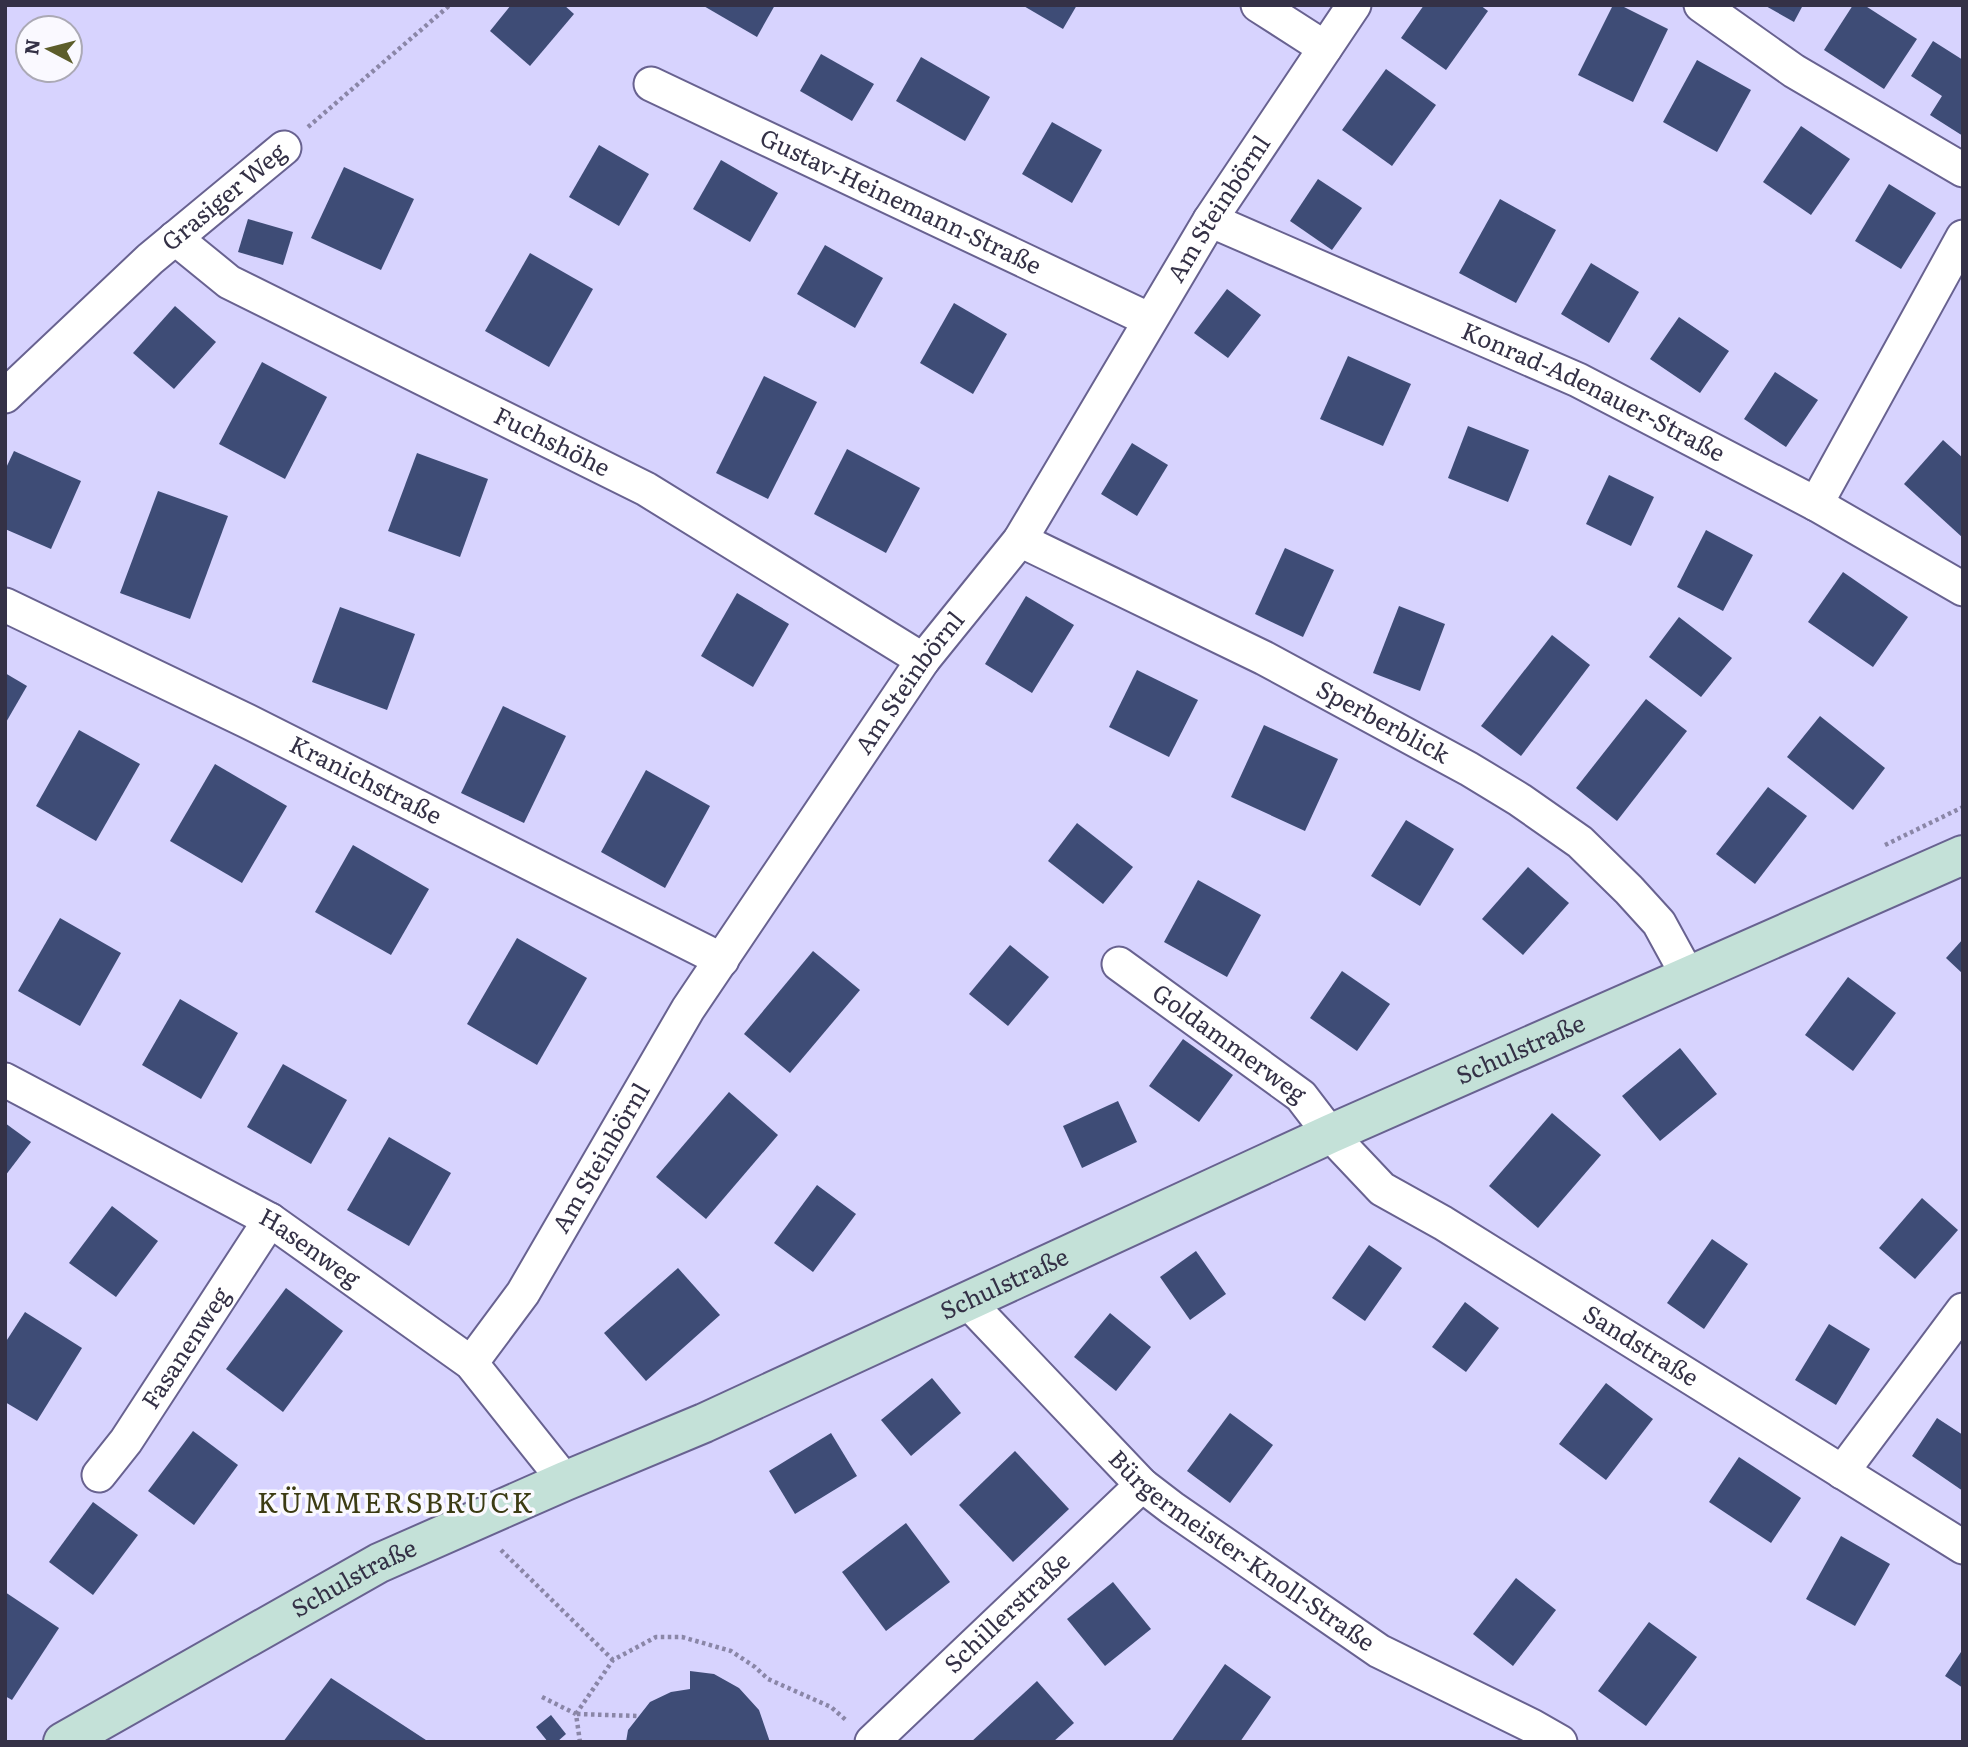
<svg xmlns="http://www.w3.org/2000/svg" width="1968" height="1747" font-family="Literata,serif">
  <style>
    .building { fill: #3e4c76 }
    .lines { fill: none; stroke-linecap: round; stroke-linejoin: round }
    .street-casing { stroke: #686290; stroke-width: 37 }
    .secondary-casing { stroke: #686290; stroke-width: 42 }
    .path { stroke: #8a86a7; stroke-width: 4.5; stroke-dasharray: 3.5 3.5; stroke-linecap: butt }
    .street { stroke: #fff; stroke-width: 33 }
    .secondary { stroke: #c4e1d8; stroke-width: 38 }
    .labels { text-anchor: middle; stroke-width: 7; stroke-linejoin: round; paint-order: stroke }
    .street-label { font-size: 24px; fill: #343146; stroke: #faf9ff }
    .quarter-label { font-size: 28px; letter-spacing: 2px; fill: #3c3c13; stroke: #faf9ff }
  </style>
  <rect width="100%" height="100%" fill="#d7d3fe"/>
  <!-- building -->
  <g class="building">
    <polygon points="511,5 564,5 574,14 530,66 490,31"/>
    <polygon points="702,5 775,5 757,37"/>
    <polygon points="1022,5 1077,5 1063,29"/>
    <polygon points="1424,5 1480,5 1488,11 1446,70 1401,38"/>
    <polygon points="1613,5 1620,5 1668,29 1633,102 1578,75"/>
    <polygon points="1764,5 1803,5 1794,22"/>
    <polygon points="1853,5 1864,5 1917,39 1884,89 1824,50"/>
    <polygon points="1933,41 1963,60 1963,136 1930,115 1942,96 1911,76"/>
    <polygon points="821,54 874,84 852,121 800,91"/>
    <polygon points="921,57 990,97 965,141 896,101"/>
    <polygon points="1697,60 1751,90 1717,152 1663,122"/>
    <polygon points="1386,69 1436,105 1392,166 1342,130"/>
    <polygon points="1052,122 1102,150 1072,203 1022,174"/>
    <polygon points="1801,126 1850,159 1811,215 1763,182"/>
    <polygon points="599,145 649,174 619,226 569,197"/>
    <polygon points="721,160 778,193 750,242 693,209"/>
    <polygon points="344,167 414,199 381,270 311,238"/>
    <polygon points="1318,179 1362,208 1332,250 1290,221"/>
    <polygon points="1889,184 1936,213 1901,269 1855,241"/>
    <polygon points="1500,199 1556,230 1516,303 1459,273"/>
    <polygon points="248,219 293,232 283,265 238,252"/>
    <polygon points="825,245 883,278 855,328 797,294"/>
    <polygon points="530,253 593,289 549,367 485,331"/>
    <polygon points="1591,263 1639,292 1609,343 1561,314"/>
    <polygon points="1227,289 1261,315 1228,358 1194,333"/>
    <polygon points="954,303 1007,334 973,394 920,363"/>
    <polygon points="175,306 216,342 174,389 133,353"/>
    <polygon points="1679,317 1729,351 1700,393 1650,359"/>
    <polygon points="1348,356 1411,384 1383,446 1320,419"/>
    <polygon points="262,362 327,397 285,479 219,444"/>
    <polygon points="1775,372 1818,400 1786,447 1744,419"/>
    <polygon points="764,376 817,402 768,499 716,473"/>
    <polygon points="1468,426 1529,450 1508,502 1448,478"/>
    <polygon points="1943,440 1963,458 1963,538 1904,484"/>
    <polygon points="1132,443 1168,465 1137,516 1101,494"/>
    <polygon points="847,449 920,488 886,553 814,514"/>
    <polygon points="14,451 81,481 51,549 5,529 5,470"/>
    <polygon points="417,453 488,479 460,557 388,531"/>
    <polygon points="1609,475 1654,497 1631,546 1586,524"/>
    <polygon points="158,491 228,516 190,619 120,593"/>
    <polygon points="1706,530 1753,555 1723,611 1677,587"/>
    <polygon points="1285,548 1334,570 1303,637 1255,614"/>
    <polygon points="1843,572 1908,617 1873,667 1808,622"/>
    <polygon points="737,593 789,624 753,687 701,656"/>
    <polygon points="1026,596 1074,625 1032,693 985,664"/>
    <polygon points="1399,606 1445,624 1420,691 1373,673"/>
    <polygon points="340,607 415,634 387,710 312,682"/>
    <polygon points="1679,617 1732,658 1701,697 1649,657"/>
    <polygon points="1552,635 1590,665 1521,756 1481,726"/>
    <polygon points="1137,670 1198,700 1169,757 1109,727"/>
    <polygon points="5,673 27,686 5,724"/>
    <polygon points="1646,699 1687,731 1617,821 1576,788"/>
    <polygon points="503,706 566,736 524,823 461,793"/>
    <polygon points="1820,716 1885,768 1853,810 1787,757"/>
    <polygon points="1264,725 1338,759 1305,831 1231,797"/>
    <polygon points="79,730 140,764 96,841 36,806"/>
    <polygon points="215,764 287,806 242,883 170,841"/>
    <polygon points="646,770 710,806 665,888 601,852"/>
    <polygon points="1768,787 1807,816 1755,884 1716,854"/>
    <polygon points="1406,820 1454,849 1420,906 1371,876"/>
    <polygon points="1077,823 1133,867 1103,904 1048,861"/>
    <polygon points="353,845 429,889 391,955 315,912"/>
    <polygon points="1528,867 1569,903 1523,955 1482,919"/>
    <polygon points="1198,880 1261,915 1227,977 1164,942"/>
    <polygon points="60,918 121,953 80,1026 18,991"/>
    <polygon points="517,938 587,978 537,1065 467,1024"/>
    <polygon points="1963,939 1963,974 1946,958"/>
    <polygon points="1010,945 1049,977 1008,1026 969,994"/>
    <polygon points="813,951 860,990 790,1073 744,1034"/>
    <polygon points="1342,971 1390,1004 1357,1051 1310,1018"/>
    <polygon points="1848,977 1896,1013 1853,1071 1805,1035"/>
    <polygon points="180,999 238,1033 201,1099 142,1065"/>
    <polygon points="1183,1039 1233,1075 1199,1122 1149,1086"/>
    <polygon points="1680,1048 1717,1094 1660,1141 1622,1096"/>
    <polygon points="283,1064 347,1100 311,1164 247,1127"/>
    <polygon points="729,1092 778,1135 706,1219 656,1177"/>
    <polygon points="1118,1101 1137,1142 1082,1168 1063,1126"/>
    <polygon points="1552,1113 1601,1155 1538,1228 1489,1186"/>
    <polygon points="5,1123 31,1142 5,1176"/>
    <polygon points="389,1137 451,1173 409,1246 347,1210"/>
    <polygon points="817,1185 856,1214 813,1272 774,1243"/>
    <polygon points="1922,1198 1958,1230 1915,1279 1879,1248"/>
    <polygon points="112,1206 158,1241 116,1297 69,1263"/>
    <polygon points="1712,1239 1748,1264 1704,1329 1667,1303"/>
    <polygon points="1369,1245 1402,1268 1365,1321 1332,1298"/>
    <polygon points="1196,1251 1226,1294 1190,1320 1160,1277"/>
    <polygon points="678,1268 720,1315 646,1381 604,1333"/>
    <polygon points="286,1288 343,1331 283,1412 226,1369"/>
    <polygon points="1465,1302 1499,1328 1466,1372 1432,1347"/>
    <polygon points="25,1312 82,1348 37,1421 5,1402 5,1343"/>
    <polygon points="1110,1313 1151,1347 1116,1391 1074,1357"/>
    <polygon points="1829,1324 1870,1349 1836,1405 1795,1380"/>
    <polygon points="932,1378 961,1413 911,1456 881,1420"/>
    <polygon points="1606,1383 1653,1419 1606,1480 1559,1444"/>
    <polygon points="1230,1413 1273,1445 1230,1503 1187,1471"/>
    <polygon points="1937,1418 1963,1435 1963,1491 1912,1456"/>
    <polygon points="193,1431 238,1465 194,1525 148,1491"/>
    <polygon points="831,1433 857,1476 795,1514 769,1471"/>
    <polygon points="1015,1451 1069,1509 1013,1562 959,1505"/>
    <polygon points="1739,1457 1801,1498 1771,1543 1709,1502"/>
    <polygon points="93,1502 138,1535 93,1595 49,1562"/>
    <polygon points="906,1523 950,1582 886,1631 842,1572"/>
    <polygon points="1841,1536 1890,1564 1855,1626 1806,1599"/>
    <polygon points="1516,1578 1556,1610 1513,1666 1473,1634"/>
    <polygon points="1113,1582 1151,1629 1105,1666 1067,1619"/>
    <polygon points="5,1592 59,1628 12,1700 5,1696"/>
    <polygon points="1649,1622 1697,1657 1646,1726 1598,1691"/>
    <polygon points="1963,1649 1963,1688 1945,1676"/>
    <polygon points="1225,1664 1271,1697 1240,1742 1171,1742"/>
    <polygon points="690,1671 714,1674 739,1688 759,1710 770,1742 626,1742 628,1730 650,1702 671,1692 690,1689"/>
    <polygon points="331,1678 429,1742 283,1742"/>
    <polygon points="1037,1681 1074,1723 1053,1742 971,1742"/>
    <polygon points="551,1715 566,1734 557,1742 548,1742 536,1727"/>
  </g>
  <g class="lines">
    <!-- street casing -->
    <g class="street-casing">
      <g id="street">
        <polyline points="1258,5 1325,48"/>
        <polyline points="1701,5 1794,71 1963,170"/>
        <path id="s1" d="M651 84 1150 320"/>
        <path id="s2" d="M1210 220 1578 380 1816 504 1963 589"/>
        <path id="s3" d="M175 238 229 282 646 489 923 660"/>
        <path id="s4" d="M5 396 150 259 284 148"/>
        <polyline points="1816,504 1963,237"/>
        <path id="s5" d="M1020 540 1264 658 1469 769 1520 800 1580 842 1629 890 1659 923 1688 976"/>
        <path id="s6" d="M5 605 247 721 722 960"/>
        <path id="s7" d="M1119 964 1301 1096 1330 1134 1382 1189 1443 1223 1963 1547"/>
        <path id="s8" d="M5 1080 270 1220 471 1363 565 1481"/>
        <path id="s9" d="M967 1301 1142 1485 1172 1508 1379 1651 1532 1726 1560 1742"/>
        <path id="s10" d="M471 1363 523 1293 688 1009 923 660 1020 540 1210 220 1354 5"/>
        <polyline points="1842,1472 1963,1310"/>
        <path id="s11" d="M99 1475 126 1441 270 1220"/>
        <path id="s12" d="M872 1742 1142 1485"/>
      </g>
    </g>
    <!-- secondary casing -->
    <g class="secondary-casing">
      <g id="secondary">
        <path id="s13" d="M63 1742 379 1563 565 1481 704 1423 1330 1134 1963 855"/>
      </g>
    </g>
    <!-- path -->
    <g class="path">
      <polyline points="308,127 450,5"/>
      <polyline points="1885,845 1963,807"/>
      <polyline points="501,1550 613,1660"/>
      <polyline points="542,1697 576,1714 580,1742"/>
      <polyline points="576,1714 613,1660 656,1637 682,1637 731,1651 755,1667 768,1679 831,1707 847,1721"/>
      <polyline points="577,1714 638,1716"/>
    </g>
    <!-- street -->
    <use href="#street" class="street"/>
    <!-- secondary -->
    <use href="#secondary" class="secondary"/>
  </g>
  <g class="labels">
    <!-- street labels -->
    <g class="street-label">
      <text dy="8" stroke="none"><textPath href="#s4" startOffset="296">Grasiger Weg</textPath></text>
      <text dy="8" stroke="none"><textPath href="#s1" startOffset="276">Gustav-Heinemann-Straße</textPath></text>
      <text dy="8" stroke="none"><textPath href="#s10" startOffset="1377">Am Steinbörnl</textPath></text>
      <text dy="8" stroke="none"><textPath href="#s2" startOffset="420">Konrad-Adenauer-Straße</textPath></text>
      <text dy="8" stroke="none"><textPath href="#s3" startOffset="430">Fuchshöhe</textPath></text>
      <text dy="8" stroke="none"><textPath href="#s10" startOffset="810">Am Steinbörnl</textPath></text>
      <text dy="8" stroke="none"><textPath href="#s5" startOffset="406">Sperberblick</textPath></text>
      <text dy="8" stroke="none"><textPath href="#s6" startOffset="401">Kranichstraße</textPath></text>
      <text dy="8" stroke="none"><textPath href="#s7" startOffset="136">Goldammerweg</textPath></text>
      <text dy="8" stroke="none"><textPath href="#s13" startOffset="1615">Schulstraße</textPath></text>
      <text dy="8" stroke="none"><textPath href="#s10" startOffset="243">Am Steinbörnl</textPath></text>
      <text dy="8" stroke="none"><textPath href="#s8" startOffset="348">Hasenweg</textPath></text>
      <text dy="8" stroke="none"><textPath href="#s13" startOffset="1048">Schulstraße</textPath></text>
      <text dy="8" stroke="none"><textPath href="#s7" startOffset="651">Sandstraße</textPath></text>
      <text dy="8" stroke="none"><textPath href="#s11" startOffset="154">Fasanenweg</textPath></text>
      <text dy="8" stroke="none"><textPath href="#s9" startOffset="373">Bürgermeister-Knoll-Straße</textPath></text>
      <text dy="8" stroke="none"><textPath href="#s13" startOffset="334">Schulstraße</textPath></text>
      <text dy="8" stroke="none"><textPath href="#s12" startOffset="187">Schillerstraße</textPath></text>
    </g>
    <!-- quarter labels -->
    <g class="quarter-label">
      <text x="396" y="1513">KÜMMERSBRUCK</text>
    </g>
  </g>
  <!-- border -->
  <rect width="1968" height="1747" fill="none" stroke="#343146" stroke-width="14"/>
  <!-- north arrow -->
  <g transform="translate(49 49) rotate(277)"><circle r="33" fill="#faf9ff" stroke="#aba9b5" stroke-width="2"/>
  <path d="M0-5L12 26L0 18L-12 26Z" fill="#5c5d2a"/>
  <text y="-10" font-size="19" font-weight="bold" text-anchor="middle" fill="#343146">N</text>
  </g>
</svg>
